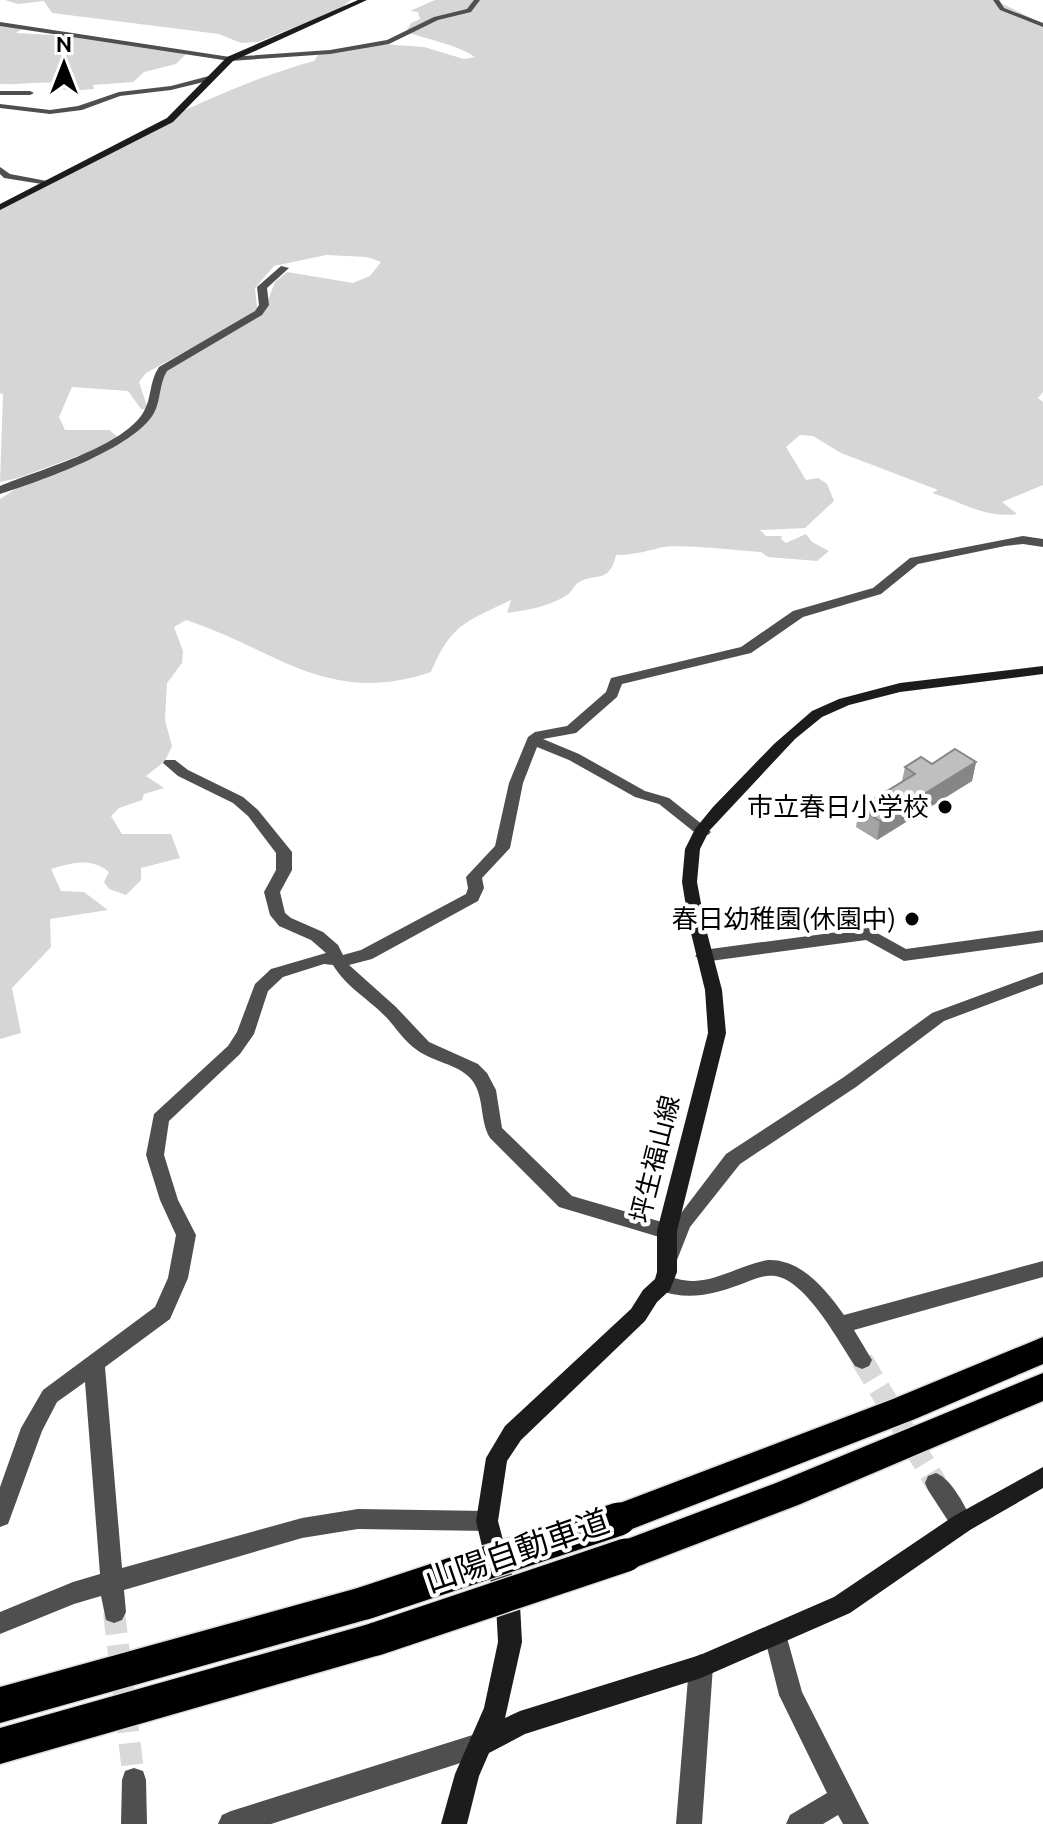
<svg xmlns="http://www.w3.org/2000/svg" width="1043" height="1824" font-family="Ubuntu,'Noto Sans JP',sans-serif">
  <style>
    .green { fill: #d6d6d6 }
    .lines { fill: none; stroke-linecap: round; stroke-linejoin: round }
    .street-tunnel { stroke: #d9d9d9; stroke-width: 22; stroke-dasharray: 22 11; stroke-linecap: butt }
    .highway-casing { stroke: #dbdbdb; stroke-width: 3 }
    .street { fill: #4f4f4f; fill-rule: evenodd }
    .secondary { fill: #1c1c1c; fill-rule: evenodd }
    .highway { fill: #000; fill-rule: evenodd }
    .highway-bridge-casing { stroke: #dbdbdb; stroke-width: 36; stroke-linecap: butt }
    .highway-bridge { stroke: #000; stroke-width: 33 }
    .wall { fill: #a4a4a4 }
    .shaded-wall { fill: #868686 }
    .building { fill: #bfbfbf; stroke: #868686; stroke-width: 2 }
    .poi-dot { fill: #000; stroke: #fff; stroke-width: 3 }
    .labels { text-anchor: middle; stroke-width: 8; stroke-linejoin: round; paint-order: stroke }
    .poi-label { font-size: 26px; fill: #000; stroke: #fff; text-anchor: end }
    .street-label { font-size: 26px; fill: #000; stroke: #fff }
    .near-street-label { font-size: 32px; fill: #000; stroke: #fff }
  </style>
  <rect width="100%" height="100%" fill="#fff"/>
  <!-- green -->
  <g class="green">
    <polygon points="5,0 351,0 340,9 258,42 241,43 219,34 52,13 44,1 18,4"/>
    <path d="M435 0H995L1043 24V392L1038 398 1043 402V485L1002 502 1017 514C987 519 959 501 932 493L938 490 841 453 813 436 800 435 786 447 806 480 818 478 827 484 834 501 805 528 760 530 766 536H782L781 539 786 543 806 534 812 542 829 551 817 561 768 557 761 552C740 551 675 543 659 548 644 552 632 555 616 555 609 584 598 572 579 582 574 585 572 592 567 595 549 607 527 610 507 613L511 600C466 622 452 623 431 672 328 707 275 649 186 620L174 627 183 651 182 663 167 683 165 720 172 746 165 761 146 776 164 788 144 794 142 800 119 808 111 816 122 834H171L180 858 141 868V880L126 895 109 889 104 882 109 872C90 857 72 863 51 869L61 891 84 892 108 910 50 919 51 947 12 988 21 1033 0 1039V499C9 494 17 487 26 482 67 458 113 454 148 420 163 406 153 386 167 369L263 313 275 282 287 272 353 283 370 276 381 262 367 257 326 255 274 266 255 288 257 309 245 319 146 373 139 382 148 409H141L128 391 72 387 59 417 65 430H109L118 437 94 450 18 478 0 482 3 394 0 393V208C102 153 205 91 314 61L318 55 381 44 424 47 464 59 475 57C456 44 429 40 406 32L411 23 420 19 418 12 410 11Z"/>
    <path d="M0 25 22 29 16 33 88 37 186 54 176 64 144 72 133 82 93 85 94 89 69 91 59 88 61 83C39 81 21 85 0 84Z"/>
  </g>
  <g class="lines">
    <!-- street-tunnel -->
    <g class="street-tunnel">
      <polyline points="862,1360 936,1483"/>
      <polyline points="114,1612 134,1780"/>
    </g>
    <!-- highway casing -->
    <g class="highway-casing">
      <g id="highway">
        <polygon points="1043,1337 1043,1364 915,1419 619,1534 607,1530 602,1519 607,1508 893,1399"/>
        <polygon points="1043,1373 1043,1401 798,1505 626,1571 614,1566 609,1555 614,1544 776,1483"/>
        <polygon points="365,1586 377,1591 382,1603 377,1615 365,1620 0,1723 0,1687"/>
        <polygon points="376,1622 388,1627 394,1639 388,1651 376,1656 0,1764 0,1728"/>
      </g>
    </g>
    <!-- street -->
    <g class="street">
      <polygon points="474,0 480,0 471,12 438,20 389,44 330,54 230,61 0,26 0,22 230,57 330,50 387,40 434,17 467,9"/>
      <polygon points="993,0 999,0 1004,8 1043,23 1043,27 1000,10"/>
      <polygon points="209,76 212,80 171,90 120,96 82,110 50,114 0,108 0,104 50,110 78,106 119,92 171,86"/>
      <polygon points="0,91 30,91 34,93 30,95 0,95"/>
      <polygon points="0,167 10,174 52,182 48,185 4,178 0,174"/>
      <path d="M281 266 289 268 267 288 269 305 262 315 167 371C159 384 161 400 154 413 135 448 38 482 0 494V486C38 470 121 448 143 413 152 399 149 381 159 367L255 311 259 305 257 287Z"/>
      <path d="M1023 536 1043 539V547L1023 544 1005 546 918 564 881 594 803 617 751 653 622 684 617 697 576 733 543 739 579 754 645 791 669 798 708 829 711 832 708 835H698L659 804 635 797 569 760 537 747 523 783 510 848 482 878 484 888 478 901 372 959 349 965 396 1007 429 1042 478 1064 487 1073 496 1090 502 1128 572 1196 672 1225 726 1154 844 1077 932 1013 1043 972V984L944 1021 856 1087 740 1164 690 1227 677 1260 670 1262 663 1260 660 1254 666 1239 559 1207 490 1138C479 1120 485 1095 471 1079 458 1064 433 1062 417 1050 405 1042 396 1028 387 1018 370 1000 346 987 333 965L324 964 283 977 268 991 254 1034 240 1054 169 1121 164 1155 178 1200 196 1235 188 1278 170 1319 105 1367 122 1568 302 1518 358 1509 487 1511 495 1514 498 1521 495 1528 487 1531 358 1529 302 1538 124 1590 126 1612 122 1620 114 1623 106 1620 101 1596 74 1604 0 1634V1612L73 1582 100 1574 85 1382 57 1402 42 1431 8 1524 0 1527V1487L21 1428 43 1390 155 1307 168 1278 176 1235 160 1200 146 1155 154 1114 228 1046 237 1032 255 984 271 969 326 953 311 940 279 926 270 915 264 892 276 870V853L248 816 233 803 178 776 163 763 165 760H175L188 770 243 797 258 810 292 852V870L280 892 285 913 291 918 323 932 338 945 343 955 361 950 466 894 468 888 466 877 495 846 509 783 528 737 535 732 567 726 606 692 611 678 741 647 793 611 873 588 910 558Z"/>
      <polygon points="868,928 906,949 1043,930 1043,942 904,961 866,940 703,962 695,956 703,950"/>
      <path d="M768 1260C802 1259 826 1290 844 1315L1043 1261V1277L854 1330 872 1360 869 1366 862 1369 855 1366C839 1342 806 1280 775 1276 763 1274 750 1281 739 1285 709 1296 687 1300 656 1290L653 1284 656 1278C668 1274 681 1282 694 1281 720 1280 743 1264 768 1260Z"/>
      <path d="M936 1473C952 1479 966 1508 973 1523L970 1530 962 1533 954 1530 928 1490 925 1483 928 1476Z"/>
      <polygon points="776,1624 784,1627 802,1692 869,1824 843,1824 838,1815 823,1824 786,1824 790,1815 827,1793 779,1695 764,1635 768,1627"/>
      <polygon points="701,1654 709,1658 713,1666 702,1824 676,1824 689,1666 693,1658"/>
      <polygon points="479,1733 488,1736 491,1745 488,1754 479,1757 271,1824 218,1824 222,1815 231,1811"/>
      <polygon points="134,1768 143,1771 146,1780 147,1824 121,1824 122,1780 125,1771"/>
    </g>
    <!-- secondary -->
    <g class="secondary">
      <polygon points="358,0 367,0 233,61 173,122 0,210 0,204 167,118 227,57"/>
      <polygon points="1043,666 1043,674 900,692 849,705 822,717 795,739 709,831 700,849 697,882 705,925 722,990 726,1033 677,1231 677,1272 670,1290 657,1302 645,1321 521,1440 507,1461 498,1521 520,1605 522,1642 505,1718 520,1711 700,1655 834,1597 954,1516 1043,1467 1043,1488 970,1530 850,1613 701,1678 525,1734 489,1753 479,1776 467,1824 441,1824 455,1774 484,1708 498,1642 496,1605 476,1521 486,1458 505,1426 631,1309 643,1290 655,1279 657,1272 657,1231 708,1033 705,990 689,925 682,882 685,849 695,829 713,807 774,744 812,711 839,699 900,683"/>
    </g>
    <!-- highway -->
    <use href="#highway" class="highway"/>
    <!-- highway-bridge casing -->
    <g class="highway-bridge-casing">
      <g id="highway-bridge">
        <polyline points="365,1603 619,1519"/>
        <polyline points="376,1639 626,1555"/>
      </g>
    </g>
    <!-- highway-bridge -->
    <use href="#highway-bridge" class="highway-bridge"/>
  </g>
  <!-- wall -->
  <polygon class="wall" points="976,762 972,781 877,840 856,827 859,808 902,781 905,767 932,764"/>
  <!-- shaded-wall -->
  <polygon class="shaded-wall" points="976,762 972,781 877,840 880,821"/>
  <!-- building -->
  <polygon class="building" points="955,749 976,762 880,821 859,808 915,774 905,767 921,757 932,764"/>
  <!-- markers -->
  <g class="poi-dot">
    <circle cx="945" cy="807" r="8"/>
    <circle cx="912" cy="919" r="8"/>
  </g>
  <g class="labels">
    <!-- poi labels -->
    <g class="poi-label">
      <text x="929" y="816">市立春日小学校</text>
      <text x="896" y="928">春日幼稚園(休園中)</text>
    </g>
    <!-- street labels -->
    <g class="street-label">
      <text transform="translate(655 1159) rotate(-76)" y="9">坪生福山線</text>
    </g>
    <!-- near-street labels -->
    <g class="near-street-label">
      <text transform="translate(517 1551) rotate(-19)" y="11">山陽自動車道</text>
    </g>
  </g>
  <!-- north arrow -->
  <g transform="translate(64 64)" stroke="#ffffff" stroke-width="6" paint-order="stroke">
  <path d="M0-6L14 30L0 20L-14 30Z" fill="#000000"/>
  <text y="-12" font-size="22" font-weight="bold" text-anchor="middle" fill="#000000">N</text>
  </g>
</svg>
